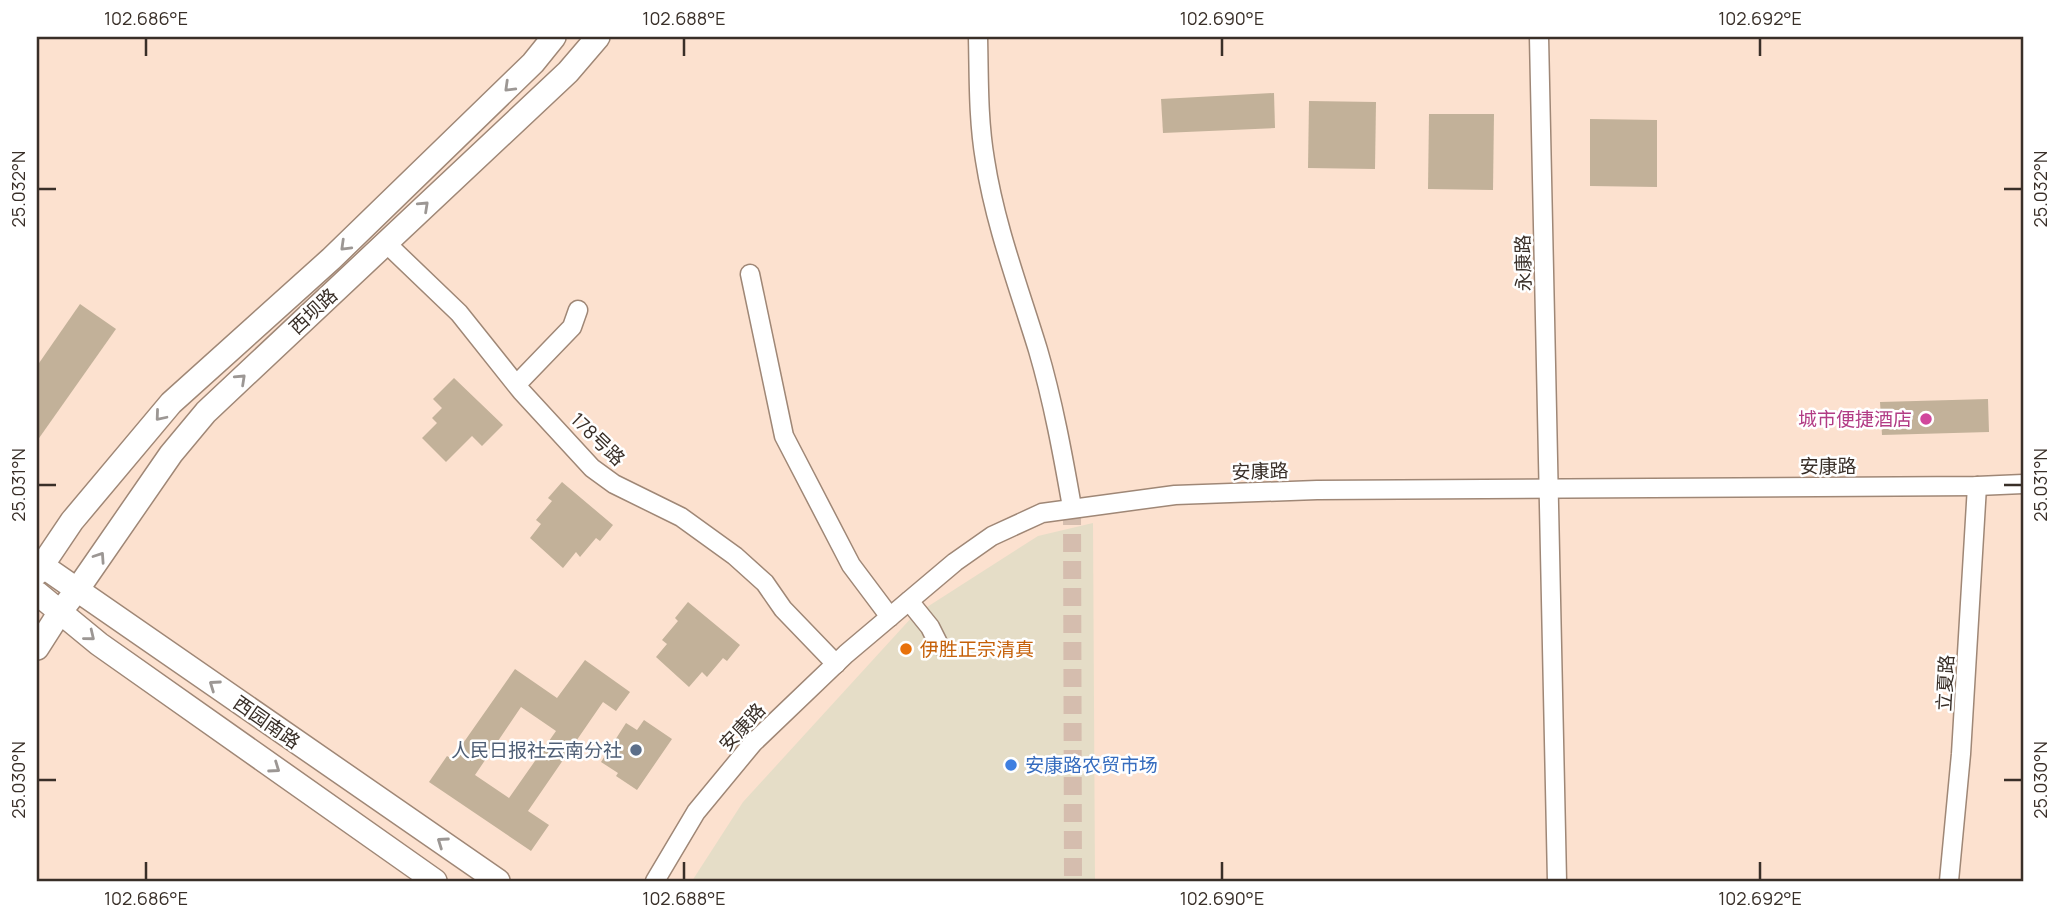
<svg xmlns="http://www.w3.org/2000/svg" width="2060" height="918" font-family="Manrope,'Noto Sans SC',sans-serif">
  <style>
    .commercial { fill: #e5ddc7 }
    .building { fill: #c2b199; fill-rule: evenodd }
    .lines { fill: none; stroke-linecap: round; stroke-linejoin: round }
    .minor-tunnel { stroke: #d5bdae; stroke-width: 18; stroke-dasharray: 18 9; stroke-linecap: butt }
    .minor-casing { stroke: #9f8776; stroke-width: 21 }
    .major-casing { stroke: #9f8776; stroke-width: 26 }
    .minor { stroke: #fff; stroke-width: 18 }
    .major { stroke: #fff; stroke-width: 23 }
    .oneway { stroke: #9c9794 }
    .ticks { fill: none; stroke: #392f28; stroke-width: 2.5 }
    .hotel-dot { fill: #d1479c; stroke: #fff; stroke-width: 2.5 }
    .food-dot { fill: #e8710a; stroke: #fff; stroke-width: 2.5 }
    .service-dot { fill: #5c6f8a; stroke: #fff; stroke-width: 2.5 }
    .shop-dot { fill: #3f7fe0; stroke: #fff; stroke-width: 2.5 }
    .labels { text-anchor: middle; stroke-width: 5; stroke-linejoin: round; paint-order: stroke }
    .street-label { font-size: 19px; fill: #392f28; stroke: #fff }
    .hotel-label { font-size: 19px; fill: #b23c85; stroke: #fff; text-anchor: end }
    .food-label { font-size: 19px; fill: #c56008; stroke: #fff; text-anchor: start }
    .service-label { font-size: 19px; fill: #4e5e75; stroke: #fff; text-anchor: end }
    .shop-label { font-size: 19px; fill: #366cbe; stroke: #fff; text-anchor: start }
    .neatline { fill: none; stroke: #392f28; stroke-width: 2.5 }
    .ticks-label { font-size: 18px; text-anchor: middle; fill: #392f28 }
  </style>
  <rect width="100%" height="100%" fill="#fce1cf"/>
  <!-- commercial -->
  <polygon class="commercial" points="1093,523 1095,881 692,881 743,802 913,616 1038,536"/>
  <!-- building -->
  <g class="building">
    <polygon points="1274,93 1275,128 1163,133 1161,99"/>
    <polygon points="1309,101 1376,102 1375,169 1308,168"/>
    <polygon points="1429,114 1494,114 1493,190 1428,189"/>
    <polygon points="1590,119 1657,120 1657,187 1590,186"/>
    <polygon points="80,304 116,329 37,441 37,366"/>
    <polygon points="454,378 503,425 482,446 472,436 446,462 422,438 437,423 432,418 442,408 433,399"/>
    <polygon points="1988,399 1989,432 1882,435 1880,402"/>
    <polygon points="562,482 613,525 600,541 596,538 580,557 576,552 563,568 530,538 541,524 536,520 552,501 548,498"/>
    <polygon points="688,602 740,645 727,661 723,658 707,677 702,672 689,687 656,657 667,644 662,640 678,621 675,618"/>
    <path d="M585 660 630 692 616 711 603 702 528 811 549 825 531 851 429 782 447 756 452 759 515 669 557 698ZM521 707 556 731 509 798 475 775Z"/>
    <polygon points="644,720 672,739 637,790 616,776 618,773 601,762 626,723 637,730"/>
  </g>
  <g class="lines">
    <!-- minor-tunnel -->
    <polyline class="minor-tunnel" points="1072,507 1073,881"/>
    <!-- minor casing -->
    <g class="minor-casing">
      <g id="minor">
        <path d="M978 37C979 78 978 119 985 160 995 225 1019 288 1038 350 1053 401 1063 456 1072 507"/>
        <polyline points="1539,37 1557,881"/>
        <polyline points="386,243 459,313 522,392 592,468 614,484 681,517 735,556 765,583 783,609 836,664"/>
        <polyline points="750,274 784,436 851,565 890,617"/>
        <polyline points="517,384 572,327 578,310"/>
        <polyline points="909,601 930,627 939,645"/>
        <polyline points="655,881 696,812 753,743 846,654 955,562 992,536 1042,513 1175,495 1317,490 1977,486 2023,484"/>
        <polyline points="1949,881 1961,754 1977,486"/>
      </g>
    </g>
    <!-- major casing -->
    <g class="major-casing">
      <g id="major">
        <polyline points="37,562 498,881"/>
        <polyline points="37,573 72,521 171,403 331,259 533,63 554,37"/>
        <polyline points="37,593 99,644 435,881"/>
        <polyline points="37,648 60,612 77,590 171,454 206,412 568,72 598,37"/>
      </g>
    </g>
    <!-- minor -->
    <use href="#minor" class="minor"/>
    <!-- major -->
    <use href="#major" class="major"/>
  </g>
  <!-- one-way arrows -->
  <defs><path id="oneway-chevron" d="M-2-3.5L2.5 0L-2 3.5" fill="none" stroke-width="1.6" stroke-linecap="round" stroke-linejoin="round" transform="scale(1.75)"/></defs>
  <g class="oneway">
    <use href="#oneway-chevron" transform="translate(509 87) rotate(136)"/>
    <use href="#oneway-chevron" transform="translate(424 206) rotate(-43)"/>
    <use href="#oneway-chevron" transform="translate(345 246) rotate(136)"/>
    <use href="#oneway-chevron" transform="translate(241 379) rotate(-43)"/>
    <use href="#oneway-chevron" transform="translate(160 416) rotate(130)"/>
    <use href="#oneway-chevron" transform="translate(100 557) rotate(-56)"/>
    <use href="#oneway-chevron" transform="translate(90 636) rotate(39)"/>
    <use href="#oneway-chevron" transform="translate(214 685) rotate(-145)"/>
    <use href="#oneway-chevron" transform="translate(275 768) rotate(35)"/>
    <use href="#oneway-chevron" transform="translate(442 842) rotate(-145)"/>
  </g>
  <!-- ticks -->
  <path class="ticks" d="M146 38V56M684 38V56M1222 38V56M1760 38V56M38 189H56M2004 189H2022M38 485H56M2004 485H2022M38 780H56M2004 780H2022M146 862V880M684 862V880M1222 862V880M1760 862V880"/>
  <!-- markers -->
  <circle class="hotel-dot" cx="1926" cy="419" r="7"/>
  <circle class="food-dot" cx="906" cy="649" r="7"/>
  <circle class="service-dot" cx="636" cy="750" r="7"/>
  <circle class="shop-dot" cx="1011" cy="765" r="7"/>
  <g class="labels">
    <!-- street labels -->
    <g class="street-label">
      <text transform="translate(1523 263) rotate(-91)" y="7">永康路</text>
      <text transform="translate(313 311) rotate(-43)" y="7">西坝路</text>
      <text transform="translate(598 439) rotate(44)" y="7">178号路</text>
      <text x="1828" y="473">安康路</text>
      <text transform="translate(1260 471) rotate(-2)" y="7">安康路</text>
      <text transform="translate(1945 683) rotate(-87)" y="7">立夏路</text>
      <text transform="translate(267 722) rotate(35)" y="7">西园南路</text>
      <text transform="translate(742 727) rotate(-47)" y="7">安康路</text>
    </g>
    <!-- hotel labels -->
    <g class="hotel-label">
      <text x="1912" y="426">城市便捷酒店</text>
    </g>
    <!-- food labels -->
    <g class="food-label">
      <text x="920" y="656">伊胜正宗清真</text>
    </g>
    <!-- service labels -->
    <g class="service-label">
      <text x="622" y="757">人民日报社云南分社</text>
    </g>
    <!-- shop labels -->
    <g class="shop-label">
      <text x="1025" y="772">安康路农贸市场</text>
    </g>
  </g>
  <!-- border -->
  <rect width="2060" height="918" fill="none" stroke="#ffffff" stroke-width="77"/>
  <rect x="38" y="38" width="1984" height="842" class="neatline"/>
  <g class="ticks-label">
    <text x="146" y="25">102.686°E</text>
    <text x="684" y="25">102.688°E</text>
    <text x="1222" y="25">102.690°E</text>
    <text x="1760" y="25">102.692°E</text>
    <text transform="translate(19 189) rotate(-90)" y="6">25.032°N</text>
    <text transform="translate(2041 189) rotate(-90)" y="6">25.032°N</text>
    <text transform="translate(19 485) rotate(-90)" y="6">25.031°N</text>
    <text transform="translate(2041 485) rotate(-90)" y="6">25.031°N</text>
    <text transform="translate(19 780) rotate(-90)" y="6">25.030°N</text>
    <text transform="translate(2041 780) rotate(-90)" y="6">25.030°N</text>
    <text x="146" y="905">102.686°E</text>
    <text x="684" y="905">102.688°E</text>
    <text x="1222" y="905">102.690°E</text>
    <text x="1760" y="905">102.692°E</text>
  </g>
</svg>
